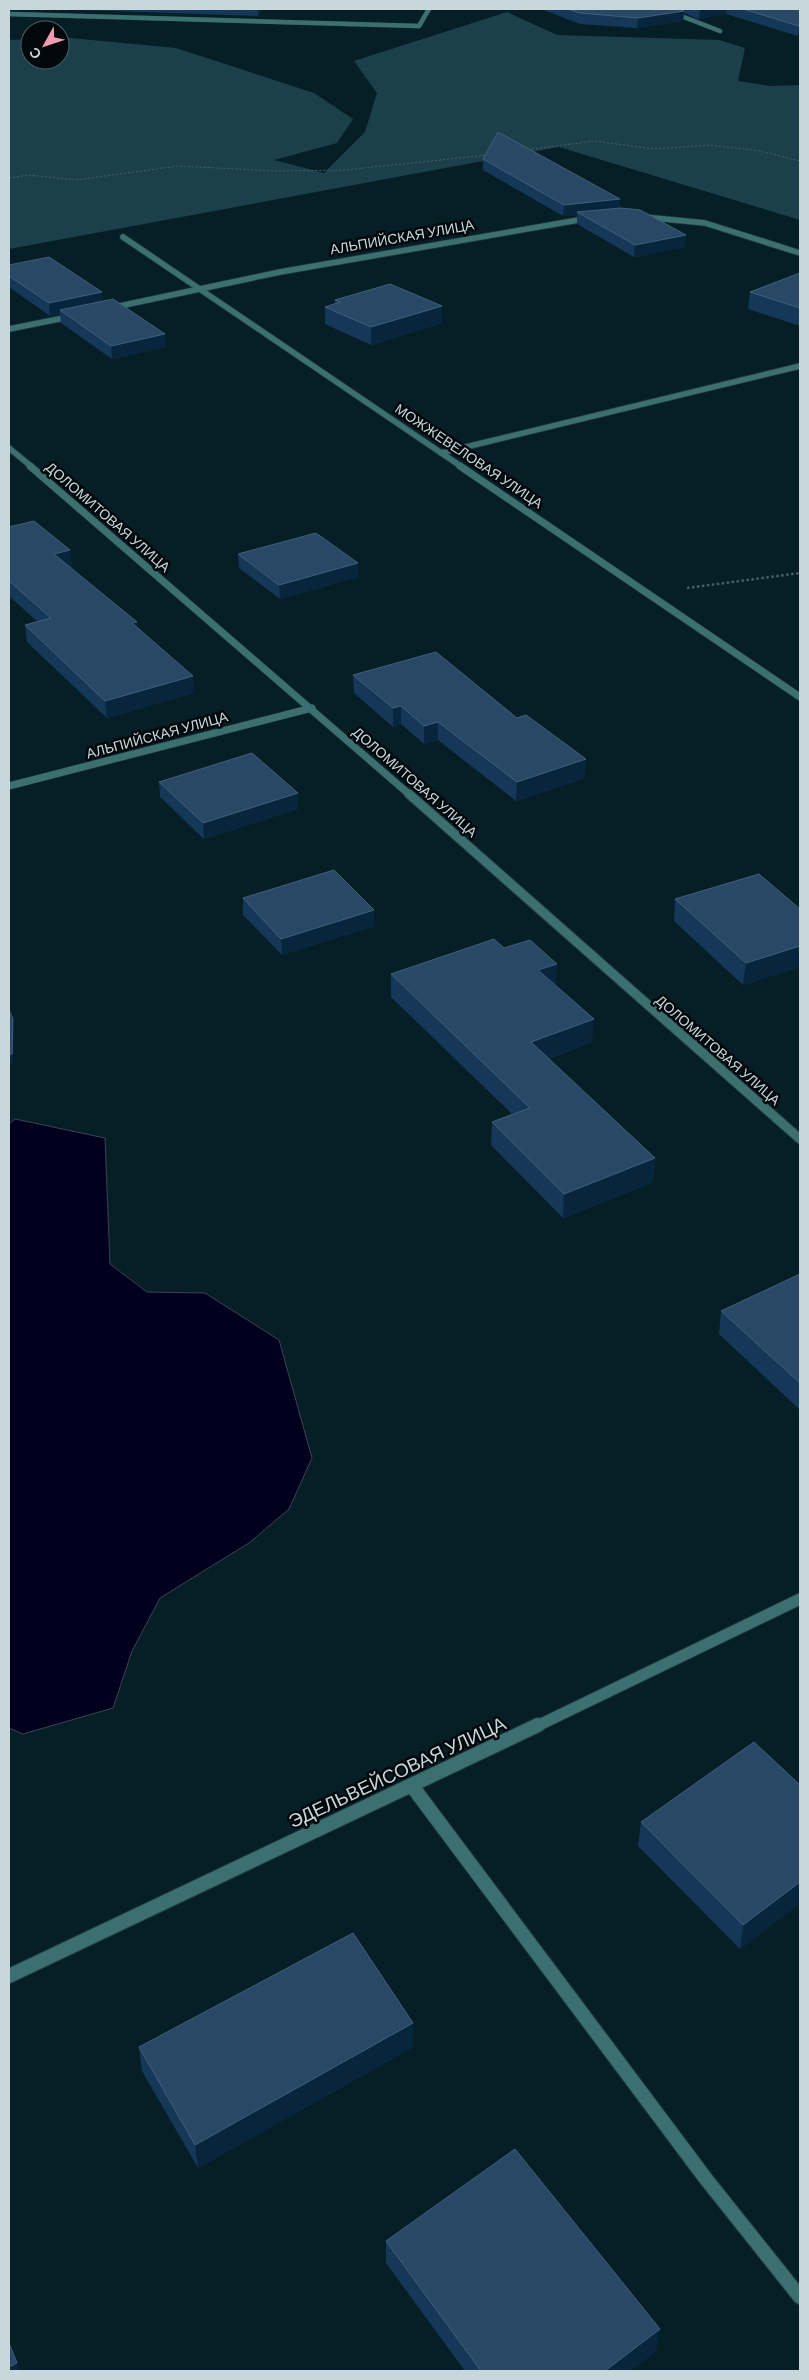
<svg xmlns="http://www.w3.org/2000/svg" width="809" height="2380" font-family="Barlow,sans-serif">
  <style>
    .green { fill: #1b404c }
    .water { fill: #03001e; stroke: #3e4057 }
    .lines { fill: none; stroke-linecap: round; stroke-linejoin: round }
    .minor-far5-casing { stroke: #213940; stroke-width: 5 }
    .minor-far4-casing { stroke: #213940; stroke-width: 7 }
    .minor-far3-casing { stroke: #213940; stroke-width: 8 }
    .minor-far2-casing { stroke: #213940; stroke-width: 11 }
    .minor-far1-casing { stroke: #213940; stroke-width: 13 }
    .minor-casing { stroke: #213940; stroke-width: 16 }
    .path-far1 { stroke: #495e65; stroke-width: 1; stroke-dasharray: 2 2; stroke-linecap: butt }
    .path { stroke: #495e65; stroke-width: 2.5; stroke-dasharray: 2.5 2.5; stroke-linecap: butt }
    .minor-far5 { stroke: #3c7070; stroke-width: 4.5 }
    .minor-far4 { stroke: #3c7070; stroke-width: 5.5 }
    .minor-far3 { stroke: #3c7070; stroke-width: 7 }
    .minor-far2 { stroke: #3c7070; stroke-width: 9 }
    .minor-far1 { stroke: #3c7070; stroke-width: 11 }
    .minor { stroke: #3c7070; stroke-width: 14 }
    .wall { fill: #153758 }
    .shaded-wall { fill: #07263e }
    .building { fill: #284866; stroke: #415f79 }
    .labels { text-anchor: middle; stroke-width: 5; stroke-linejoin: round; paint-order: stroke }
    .far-street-label { font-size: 14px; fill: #c8d7dc; stroke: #01080b }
    .near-street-label { font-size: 19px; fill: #c8d7dc; stroke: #01080b }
  </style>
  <rect width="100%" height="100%" fill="#061f27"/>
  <!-- green -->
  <polygon class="green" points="507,12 557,35 719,40 745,48 738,81 770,86 800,85 800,220 559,147 9,249 9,40 30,39 30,60 60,60 60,37 176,48 314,93 353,119 337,143 274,160 324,173 365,132 377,93 354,61"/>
  <!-- water -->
  <polygon class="water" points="15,1119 105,1138 110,1264 147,1292 205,1293 279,1340 312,1458 289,1509 249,1543 160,1598 132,1651 113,1708 23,1734 9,1728 9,1124"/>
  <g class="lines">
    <!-- minor-far5 casing -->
    <g class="minor-far5-casing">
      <g id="minor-far5">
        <polyline points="663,9 720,31"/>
        <polyline points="9,14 419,26 429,9"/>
      </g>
    </g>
    <!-- minor-far4 casing -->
    <g class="minor-far4-casing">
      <g id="minor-far4">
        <polyline points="644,217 705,223 800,253"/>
        <polyline points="123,237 462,467"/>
        <polyline points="110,308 280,272 590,218"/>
        <polyline points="9,329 74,316"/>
        <polyline points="9,448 32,467"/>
        <polyline points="441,453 800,366"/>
      </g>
    </g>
    <!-- minor-far3 casing -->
    <g class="minor-far3-casing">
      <g id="minor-far3">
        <polyline points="30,466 410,795"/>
        <polyline points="460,466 800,697"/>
        <polyline points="9,786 312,708"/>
      </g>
    </g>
    <!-- minor-far2 casing -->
    <g class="minor-far2-casing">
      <polyline id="minor-far2" points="409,794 800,1139"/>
    </g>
    <!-- minor-far1 casing -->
    <g class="minor-far1-casing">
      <polyline id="minor-far1" points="535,1727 800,1599"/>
    </g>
    <!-- minor casing -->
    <g class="minor-casing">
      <g id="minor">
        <polyline points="412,1786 706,2179 800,2297"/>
        <polyline points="9,1976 538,1725"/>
      </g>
    </g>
    <!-- path-far1 -->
    <g class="path-far1">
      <polyline points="524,150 595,141 654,149 709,145 760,151 800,161"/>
      <polyline points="9,178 28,175 76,180 178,166 275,171 345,170 488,155"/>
    </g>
    <!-- path -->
    <polyline class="path" points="687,588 800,573"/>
    <!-- minor-far5 -->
    <use href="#minor-far5" class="minor-far5"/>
    <!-- minor-far4 -->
    <use href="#minor-far4" class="minor-far4"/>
    <!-- minor-far3 -->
    <use href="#minor-far3" class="minor-far3"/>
    <!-- minor-far2 -->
    <use href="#minor-far2" class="minor-far2"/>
    <!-- minor-far1 -->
    <use href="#minor-far1" class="minor-far1"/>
    <!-- minor -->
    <use href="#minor" class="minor"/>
  </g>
  <!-- wall -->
  <g class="wall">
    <polygon points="83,9 262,9 258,16 84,10"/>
    <polygon points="541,9 800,9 800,36 798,36 726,14 699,19 684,13 683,21 637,28 580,24"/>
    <polygon points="483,159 620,199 619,208 685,247 634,257 577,224 577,215 563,216 483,170"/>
    <polygon points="9,265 102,292 102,301 166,347 112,359 61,323 60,314 50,316 9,287"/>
    <polygon points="800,273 800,326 748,309 750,292"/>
    <polygon points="335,300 442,306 442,323 371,345 325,324 325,307 335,304"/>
    <polygon points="9,527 72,566 69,567 137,628 194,693 107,718 27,642 25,625 38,622 9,596"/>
    <polygon points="238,554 358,563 358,577 280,599 239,568"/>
    <polygon points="353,675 585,778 516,801 438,740 424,744 401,724 393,727 354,693"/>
    <polygon points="159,782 298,809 204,839 160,797"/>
    <polygon points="243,898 374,910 374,926 282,955 243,915"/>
    <polygon points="675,899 800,909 800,967 743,985 674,921"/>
    <polygon points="504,948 556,986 592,1042 548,1059 655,1158 653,1182 563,1218 491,1145 492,1122 512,1114 391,997 391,974"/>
    <polygon points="800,1274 800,1410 719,1334 721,1311"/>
    <polygon points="800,1785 800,1903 740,1949 638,1846 641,1822"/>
    <polygon points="413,2023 413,2047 198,2168 142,2071 139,2047"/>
    <polygon points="386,2241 656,2351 630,2371 465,2371 386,2263"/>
  </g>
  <!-- shaded-wall -->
  <g class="shaded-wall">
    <polygon points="258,9 262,9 258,16"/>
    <polygon points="700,9 727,9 726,14 699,19"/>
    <polygon points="684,11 683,21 637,28 638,18"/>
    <polygon points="800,25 800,36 798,36 799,26"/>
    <polygon points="620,199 619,210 577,212 577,215 563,216 564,205"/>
    <polygon points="686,235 685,247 634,257 635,245"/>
    <polygon points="102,292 103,304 60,310 60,314 50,316 49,303"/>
    <polygon points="442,306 442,323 371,345 371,327"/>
    <polygon points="165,334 166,347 112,359 111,346"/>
    <polygon points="70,550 72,566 56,570 54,554"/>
    <polygon points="358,563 358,577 280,599 279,585"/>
    <polygon points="137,622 138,639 132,623"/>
    <polygon points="193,676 194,693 107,718 105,701"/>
    <polygon points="401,706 401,724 393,727 393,708"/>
    <polygon points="438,722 438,740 424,744 424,726"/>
    <polygon points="586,759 585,778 516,801 517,782"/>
    <polygon points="298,793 298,809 204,839 203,823"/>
    <polygon points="374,910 374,926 282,955 281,939"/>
    <polygon points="800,946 800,967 743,985 746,963"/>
    <polygon points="557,964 556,986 538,970"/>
    <polygon points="13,1019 14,1028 13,1063 9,1065 9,1055"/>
    <polygon points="594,1019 592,1042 530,1065 531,1042"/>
    <polygon points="655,1158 653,1182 563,1218 564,1194"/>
    <polygon points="800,1882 800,1903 740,1949 743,1925"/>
    <polygon points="413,2023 413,2047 198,2168 195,2145"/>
    <polygon points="660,2329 656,2351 630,2371 605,2371"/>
    <polygon points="17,2363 19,2371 9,2371 9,2367"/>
  </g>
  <!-- building -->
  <g class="building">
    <polygon points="568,9 679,9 684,11 638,18 580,13"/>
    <polygon points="743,9 800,9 800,25 799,26"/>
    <polygon points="498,132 620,199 564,205 483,159"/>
    <polygon points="621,208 640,210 686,235 635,245 577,212"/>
    <polygon points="49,257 102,292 49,303 9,276 9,265"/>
    <polygon points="800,273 800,308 750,292"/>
    <polygon points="390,284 442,306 371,327 325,307 340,302 335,300"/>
    <polygon points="113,299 165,334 111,346 60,310"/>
    <polygon points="34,521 70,550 54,554 137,622 132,623 193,676 105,701 25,625 51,618 9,581 9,527"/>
    <polygon points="316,533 358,563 279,585 238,554"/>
    <polygon points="436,652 517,718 526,715 586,759 517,782 438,722 424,726 401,706 393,708 353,675"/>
    <polygon points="252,753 298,793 203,823 159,782"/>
    <polygon points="334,870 374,910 281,939 243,898"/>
    <polygon points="759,874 800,909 800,946 746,963 675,899"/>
    <polygon points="494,939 504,948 530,940 557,964 538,970 594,1019 531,1042 655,1158 564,1194 492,1122 530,1108 391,974"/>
    <polygon points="9,1010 13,1019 12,1054 9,1055"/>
    <polygon points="800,1274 800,1383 721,1311"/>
    <polygon points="754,1742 800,1785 800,1882 743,1925 641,1822"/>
    <polygon points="353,1933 413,2023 195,2145 139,2047"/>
    <polygon points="515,2149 660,2329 605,2371 481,2371 386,2241"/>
    <polygon points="9,2343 17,2363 9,2367"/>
  </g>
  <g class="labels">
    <!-- far-street labels -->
    <g class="far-street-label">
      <text transform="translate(402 237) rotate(-10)" y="5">АЛЬПИЙСКАЯ УЛИЦА</text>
      <text transform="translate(469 456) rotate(34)" y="5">МОЖЖЕВЕЛОВАЯ УЛИЦА</text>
      <text transform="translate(108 517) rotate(41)" y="5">ДОЛОМИТОВАЯ УЛИЦА</text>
      <text transform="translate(157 735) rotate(-15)" y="5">АЛЬПИЙСКАЯ УЛИЦА</text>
      <text transform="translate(415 782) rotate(41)" y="5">ДОЛОМИТОВАЯ УЛИЦА</text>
      <text transform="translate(718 1050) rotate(41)" y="5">ДОЛОМИТОВАЯ УЛИЦА</text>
    </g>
    <!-- near-street labels -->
    <g class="near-street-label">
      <text transform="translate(397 1772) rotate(-25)" y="7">ЭДЕЛЬВЕЙСОВАЯ УЛИЦА</text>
    </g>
  </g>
  <!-- border -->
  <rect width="809" height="2380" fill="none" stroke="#c8d7dc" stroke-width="20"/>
  <!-- north arrow -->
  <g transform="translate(45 45) rotate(230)"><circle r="24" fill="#01080b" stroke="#515b5f"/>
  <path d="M0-4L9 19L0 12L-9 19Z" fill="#f29aae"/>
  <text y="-8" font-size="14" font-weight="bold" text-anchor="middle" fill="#c8d7dc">С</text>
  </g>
</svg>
